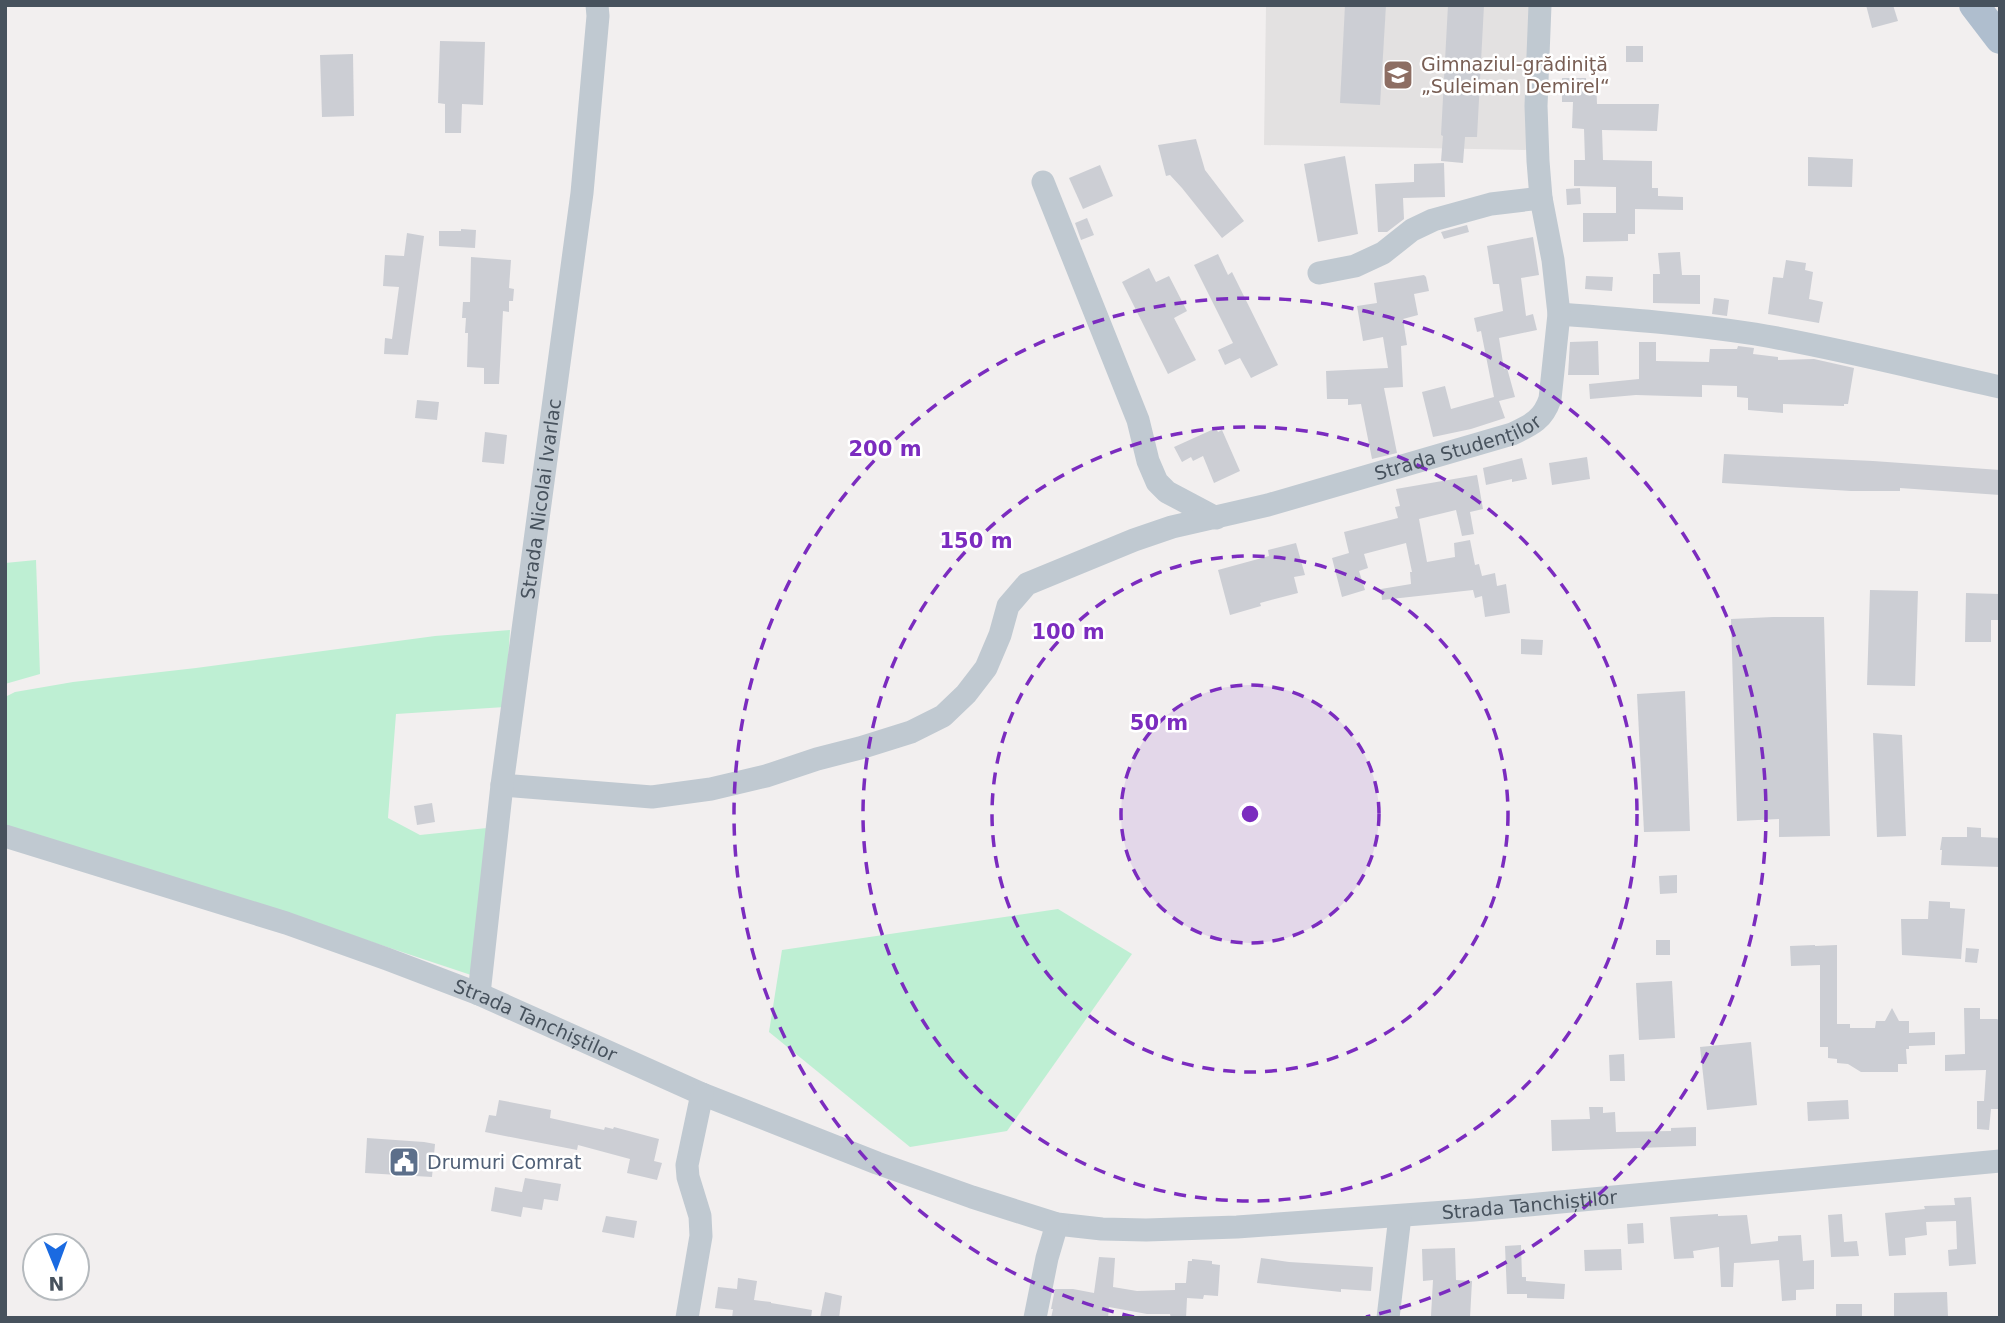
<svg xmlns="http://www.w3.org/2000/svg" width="2005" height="1323" font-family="'DejaVu Sans',sans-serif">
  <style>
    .education { fill: #e3e1e1 }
    .green { fill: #beefd3 }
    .building { fill: #ccced4 }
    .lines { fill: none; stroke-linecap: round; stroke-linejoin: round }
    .minor { stroke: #c0c9d1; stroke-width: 23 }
    .major { stroke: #afbece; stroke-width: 30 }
    .ring { fill: none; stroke: #7b2cbf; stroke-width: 3.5; stroke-dasharray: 12 9 }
    .labels { text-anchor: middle; stroke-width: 5; stroke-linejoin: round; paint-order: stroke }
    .education-label { font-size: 19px; fill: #785e54; stroke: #fff; text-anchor: start }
    .street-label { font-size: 19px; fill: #47525d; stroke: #fff }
    .service-label { font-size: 19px; fill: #4e5e75; stroke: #fff; text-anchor: start }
    .centre { fill: #7b2cbf; stroke: #fff; stroke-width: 3.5 }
    .ring-label { font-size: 21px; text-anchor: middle; font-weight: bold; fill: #7b2cbf; stroke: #fff; stroke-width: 5; stroke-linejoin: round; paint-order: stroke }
  </style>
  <rect width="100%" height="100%" fill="#f2efef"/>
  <!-- education -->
  <polygon class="education" points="1266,5 1532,5 1531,150 1264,145"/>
  <!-- green -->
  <g class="green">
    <polygon points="36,560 40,674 5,684 5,563"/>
    <polygon points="510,630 505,707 396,714 388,818 420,835 487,828 471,975 249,901 5,825 5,697 15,692 73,682 196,668 435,636"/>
    <polygon points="1058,909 1132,954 1007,1131 910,1147 769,1032 782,950"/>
  </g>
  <!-- building -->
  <g class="building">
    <polygon points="1345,5 1386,5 1380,105 1340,103"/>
    <polygon points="1448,5 1484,5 1477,137 1465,137 1463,163 1441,161 1443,136 1441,135"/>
    <polygon points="1866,5 1893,5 1898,21 1872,28"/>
    <polygon points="440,41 485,42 483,105 462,104 461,133 445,133 445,104 438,103"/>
    <rect x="1626" y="46" width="17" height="16"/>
    <polygon points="353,54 354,116 322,117 320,55"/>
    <polygon points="1562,78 1586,78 1586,81 1596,81 1597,104 1659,104 1657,131 1602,130 1603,160 1652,161 1652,188 1658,188 1658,196 1683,197 1683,210 1635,209 1635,234 1628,234 1628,241 1583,242 1583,213 1616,213 1616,187 1574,186 1574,160 1585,160 1584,129 1572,128 1573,102 1562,102"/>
    <polygon points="1196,139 1205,170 1244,221 1222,238 1182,188 1170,175 1166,176 1158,145"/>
    <polygon points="1345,156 1358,234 1318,242 1304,164"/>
    <polygon points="1808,157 1853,159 1852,187 1808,186"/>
    <polygon points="1444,163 1445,197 1403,198 1404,219 1387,232 1378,232 1375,184 1414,182 1414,164"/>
    <polygon points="1100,165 1113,196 1083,209 1069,178"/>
    <polygon points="1580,188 1581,204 1567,205 1566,189"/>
    <polygon points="1087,218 1094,235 1081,240 1075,223"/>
    <polygon points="1467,225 1469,232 1444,239 1441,232"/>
    <polygon points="461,229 476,230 475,248 439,246 439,231 461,231"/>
    <polygon points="407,233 424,236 408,355 384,354 385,338 392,339 399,287 383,286 385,255 404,256"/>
    <polygon points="1533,237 1539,275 1521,278 1526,316 1533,314 1537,330 1499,338 1504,369 1507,368 1515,397 1499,401 1505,418 1471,429 1433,437 1422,392 1445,386 1451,409 1494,397 1481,331 1477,332 1474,318 1503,311 1499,284 1493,284 1487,246"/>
    <polygon points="1680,252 1682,275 1700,275 1700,304 1653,303 1653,274 1660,274 1658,253"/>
    <polygon points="1218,254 1228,275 1232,272 1278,365 1251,378 1240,358 1225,365 1218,350 1233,343 1194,265"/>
    <polygon points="471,257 511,260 509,288 514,289 513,301 509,301 509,312 503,311 499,384 484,384 484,368 467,367 468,333 465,333 466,318 462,318 463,302 470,302"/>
    <polygon points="1786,260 1806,263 1805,270 1813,272 1809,299 1823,302 1819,323 1768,314 1773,277 1783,278"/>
    <polygon points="1149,268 1156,282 1169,276 1187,311 1174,318 1196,360 1168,374 1122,282"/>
    <polygon points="1424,275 1426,277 1429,291 1414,294 1418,315 1403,319 1407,345 1401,346 1403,387 1384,388 1397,453 1372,459 1361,404 1348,405 1348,399 1327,399 1326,371 1388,368 1383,337 1363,341 1357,306 1377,303 1374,283"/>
    <polygon points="1586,276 1613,277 1612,291 1585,289"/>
    <polygon points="1714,298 1729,300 1727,316 1712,314"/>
    <polygon points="1598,341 1599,375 1568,375 1570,342"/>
    <polygon points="1639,342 1656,342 1656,361 1709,362 1710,349 1737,349 1738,346 1754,348 1753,354 1778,357 1778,360 1814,359 1854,368 1848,404 1844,404 1844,406 1783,404 1783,413 1748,410 1748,398 1737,397 1737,386 1702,385 1702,397 1636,395 1590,399 1589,384 1639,379"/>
    <polygon points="417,400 439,402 437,420 415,418"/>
    <polygon points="1216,428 1218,432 1222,430 1240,471 1214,483 1203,456 1193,461 1191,457 1182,462 1174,447"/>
    <polygon points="485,432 507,435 504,464 482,462"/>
    <polygon points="1724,454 1873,461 2000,470 2000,495 1900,488 1900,491 1851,491 1722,483"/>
    <polygon points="1587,457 1590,479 1552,485 1549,463"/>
    <polygon points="1522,458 1527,479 1512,482 1512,479 1486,485 1483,468"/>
    <polygon points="1477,475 1483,509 1470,512 1474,534 1462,536 1456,510 1419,519 1427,562 1455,557 1454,543 1470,540 1475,565 1479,564 1482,576 1495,573 1497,586 1506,584 1510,613 1485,617 1482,596 1475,598 1473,590 1382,600 1381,589 1411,584 1410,572 1412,572 1406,543 1364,554 1368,568 1359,571 1365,590 1342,597 1332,558 1349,553 1344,532 1398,518 1395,507 1400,506 1396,489"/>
    <polygon points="1296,543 1305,575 1294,577 1298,593 1260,603 1261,606 1230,615 1218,570 1269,556 1268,550"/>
    <polygon points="1870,590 1918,591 1915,686 1867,685"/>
    <polygon points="1966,593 2000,594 2000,620 1991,620 1991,642 1965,642"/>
    <polygon points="1773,617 1824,617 1830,836 1779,837 1779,819 1737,821 1731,619"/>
    <polygon points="1521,639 1543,640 1542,655 1521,654"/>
    <polygon points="1685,691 1690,831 1644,832 1637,694"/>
    <polygon points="1873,733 1902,735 1906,836 1877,837"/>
    <polygon points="432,803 435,822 417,825 414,806"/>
    <polygon points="1967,827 1981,828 1981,837 2000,838 2000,867 1941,865 1942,850 1940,850 1942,837 1967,837"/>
    <polygon points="1677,875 1677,893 1660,894 1659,876"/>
    <polygon points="1929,901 1950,902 1950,908 1965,909 1961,959 1902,955 1901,919 1928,919"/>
    <rect x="1656" y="940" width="14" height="15"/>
    <polygon points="1815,945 1815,946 1837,945 1837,1024 1850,1024 1850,1028 1875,1028 1876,1021 1885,1021 1892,1008 1899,1021 1909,1021 1909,1033 1935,1032 1935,1045 1909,1046 1909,1049 1906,1049 1907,1064 1898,1064 1898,1072 1861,1072 1848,1064 1837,1063 1837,1059 1828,1058 1828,1047 1820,1047 1820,965 1791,966 1790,946"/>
    <polygon points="1966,948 1979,949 1977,963 1965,962"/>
    <polygon points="1672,981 1675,1038 1639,1040 1636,983"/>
    <polygon points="1964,1008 1980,1008 1980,1019 1997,1019 2000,1021 1998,1109 1991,1109 1989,1130 1977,1129 1977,1101 1984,1101 1986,1070 1945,1071 1945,1055 1965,1054"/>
    <polygon points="1751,1042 1757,1105 1707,1110 1700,1047"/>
    <polygon points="1624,1054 1625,1081 1610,1081 1609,1055"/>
    <polygon points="499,1100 551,1110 550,1118 604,1130 605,1127 613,1129 614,1127 659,1139 654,1161 662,1163 657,1180 627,1173 630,1159 578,1145 577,1150 485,1132 489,1115 496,1116"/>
    <polygon points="1848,1100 1849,1119 1808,1121 1807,1102"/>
    <polygon points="1589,1107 1603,1107 1603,1113 1615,1112 1616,1132 1671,1131 1671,1128 1696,1127 1696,1146 1552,1151 1551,1120 1590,1119"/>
    <polygon points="367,1138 424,1142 435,1144 432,1177 365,1173"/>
    <polygon points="525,1178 561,1184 558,1201 544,1199 542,1210 523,1207 521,1217 491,1211 495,1187 522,1192"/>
    <polygon points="1971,1197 1976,1264 1949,1266 1948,1250 1957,1249 1956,1221 1926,1222 1927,1235 1905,1238 1906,1255 1889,1256 1885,1213 1925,1209 1924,1206 1955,1205 1954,1198"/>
    <polygon points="1718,1214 1718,1216 1747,1215 1751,1244 1778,1241 1778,1236 1801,1235 1803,1261 1814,1260 1814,1289 1796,1290 1796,1300 1782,1301 1779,1260 1734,1263 1733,1287 1721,1287 1719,1247 1693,1251 1694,1258 1674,1259 1670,1217"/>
    <polygon points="1842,1214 1844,1242 1857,1241 1859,1256 1831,1257 1828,1215"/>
    <polygon points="606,1216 637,1221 634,1238 602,1232"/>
    <polygon points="1643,1223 1644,1243 1628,1244 1627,1224"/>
    <polygon points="1521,1245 1522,1277 1526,1277 1526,1281 1565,1284 1564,1299 1527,1298 1527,1294 1507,1294 1505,1246"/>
    <polygon points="1455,1248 1456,1280 1472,1281 1470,1318 1431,1316 1433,1280 1423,1281 1422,1249"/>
    <polygon points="1621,1249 1622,1270 1585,1271 1584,1250"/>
    <polygon points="1099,1257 1115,1258 1113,1287 1137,1291 1175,1290 1175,1283 1186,1283 1188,1261 1192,1261 1192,1259 1212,1261 1212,1264 1220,1265 1218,1296 1204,1295 1203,1299 1187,1298 1186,1318 1171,1318 1170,1314 1147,1314 1109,1307 1108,1318 1051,1318 1053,1309 1051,1309 1055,1289 1073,1289 1094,1293"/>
    <polygon points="1261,1258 1289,1262 1373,1267 1371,1291 1341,1289 1341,1292 1257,1283"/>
    <polygon points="738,1278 757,1281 754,1300 771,1302 771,1303 812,1310 811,1318 732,1318 733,1310 715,1308 718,1287 737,1289"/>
    <polygon points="825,1292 842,1296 839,1318 820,1318"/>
    <polygon points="1947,1292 1948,1317 1894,1318 1894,1293"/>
    <rect x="1836" y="1304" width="26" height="14"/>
  </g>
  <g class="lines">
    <!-- minor -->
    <g class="minor">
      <polyline points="1043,182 1138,420 1148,461 1157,482 1167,492 1216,518"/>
      <polyline points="1319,273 1355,266 1383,253 1412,230 1433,220 1491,204 1541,198"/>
      <path d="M1559 314C1625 319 1690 324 1755 334 1837 348 1918 369 2000 387"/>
      <path id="s1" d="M502 785 652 797 711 789 766 776 817 759 860 748 911 732 943 716 966 694 986 668 1000 635 1008 606 1027 584 1134 540 1172 527 1268 505 1512 434C1531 425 1543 420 1550 399L1559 314 1553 260 1541 198 1538 161 1536 106 1540 5"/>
      <path id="s2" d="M5 836 286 923 387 959 479 994 702 1094 877 1163 972 1197 1057 1224 1102 1229 1146 1230 1237 1227 1474 1210 2000 1161"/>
      <path id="s3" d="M479 994 502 785 582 193 598 16 597 5"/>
      <polyline points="687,1318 701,1236 700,1216 688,1177 687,1165 702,1094"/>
      <polyline points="1035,1318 1047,1258 1057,1224"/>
      <polyline points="1388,1318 1400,1216"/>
    </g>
    <!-- major -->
    <polyline class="major" points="1974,5 2000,39"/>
  </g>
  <!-- distance rings -->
  <circle cx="1250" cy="814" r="129" fill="#7b2cbf" fill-opacity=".12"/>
  <g class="ring">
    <circle cx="1250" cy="814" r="129"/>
    <circle cx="1250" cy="814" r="258"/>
    <circle cx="1250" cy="814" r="387"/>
    <path d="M1134 1317A516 516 0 1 1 1366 1317"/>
  </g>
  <!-- icons -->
  <defs>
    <g id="school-square" transform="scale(1.575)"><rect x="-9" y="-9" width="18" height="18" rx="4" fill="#8d6e63" stroke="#fff"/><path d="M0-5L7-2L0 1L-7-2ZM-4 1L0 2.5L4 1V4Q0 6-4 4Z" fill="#fff"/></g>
    <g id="civic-square" transform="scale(1.575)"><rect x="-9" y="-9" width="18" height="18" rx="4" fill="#5c6f8a" stroke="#fff"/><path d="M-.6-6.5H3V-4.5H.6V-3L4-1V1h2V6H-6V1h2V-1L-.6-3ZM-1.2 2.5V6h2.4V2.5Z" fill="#fff"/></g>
  </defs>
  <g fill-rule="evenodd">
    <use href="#school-square" x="1398" y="75"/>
    <use href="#civic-square" x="404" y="1162"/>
  </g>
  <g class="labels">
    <!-- education labels -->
    <g class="education-label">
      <text x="1421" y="71">Gimnaziul-grădiniţă<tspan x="1421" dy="22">„Suleiman Demirel“</tspan></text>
    </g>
    <!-- street labels -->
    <g class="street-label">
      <text dy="7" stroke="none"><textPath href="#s1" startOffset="1066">Strada Studenților</textPath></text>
      <text dy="7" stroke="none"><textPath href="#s3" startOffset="499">Strada Nicolai Ivarlac</textPath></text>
      <text dy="7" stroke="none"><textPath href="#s2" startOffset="562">Strada Tanchiștilor</textPath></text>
      <text dy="7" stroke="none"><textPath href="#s2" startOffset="1596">Strada Tanchiștilor</textPath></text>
    </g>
    <!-- service labels -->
    <g class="service-label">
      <text x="427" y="1169">Drumuri Comrat</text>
    </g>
  </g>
  <circle cx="1250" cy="814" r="10" class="centre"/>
  <g class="ring-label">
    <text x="885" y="456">200 m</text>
    <text x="976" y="548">150 m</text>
    <text x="1068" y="639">100 m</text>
    <text x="1159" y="730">50 m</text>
  </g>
  <!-- border -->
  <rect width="2005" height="1323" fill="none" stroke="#47525d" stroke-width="14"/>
  <!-- north arrow -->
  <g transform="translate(56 1267) rotate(179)"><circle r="33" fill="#ffffff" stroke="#b5babe" stroke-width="2"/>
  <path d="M0-5L12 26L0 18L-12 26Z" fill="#1a6ae1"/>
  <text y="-10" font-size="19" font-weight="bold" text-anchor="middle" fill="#47525d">N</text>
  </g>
</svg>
